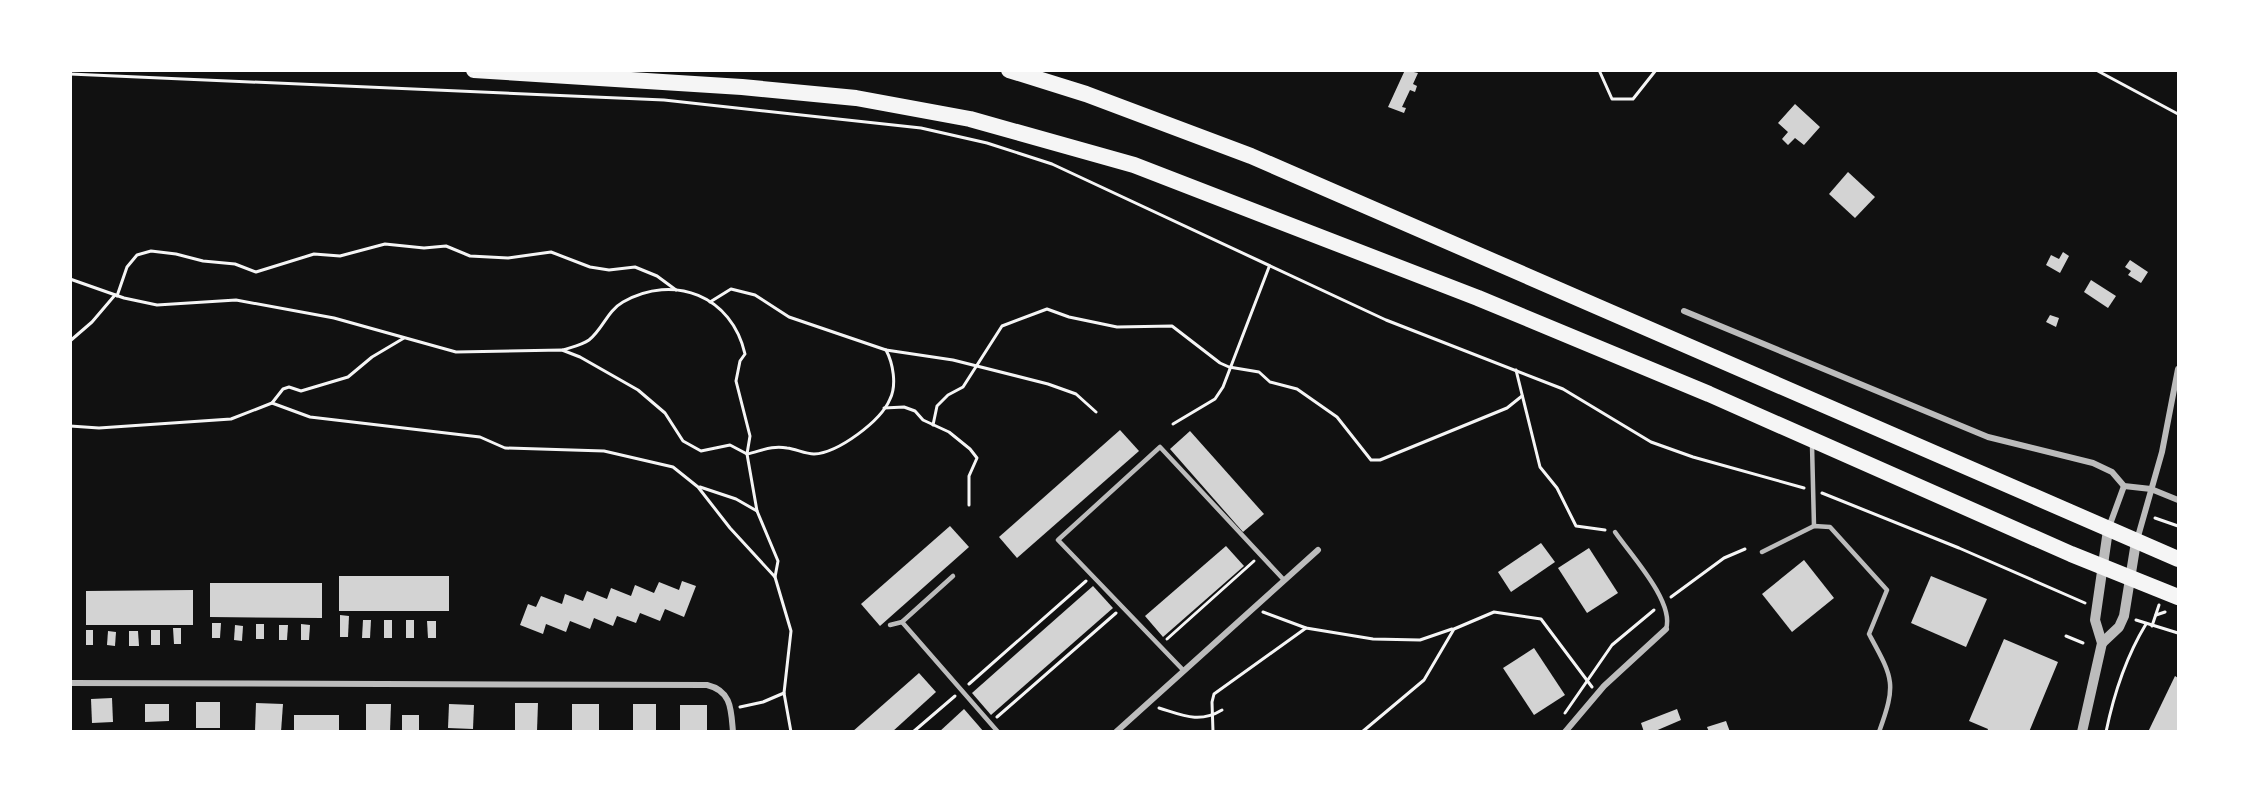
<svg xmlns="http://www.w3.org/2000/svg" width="2249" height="802" font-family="'PT Serif',serif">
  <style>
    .building { fill: #d3d3d3 }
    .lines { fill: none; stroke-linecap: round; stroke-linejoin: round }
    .path { stroke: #f5f5f5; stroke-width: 3 }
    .service { stroke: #bcbcbc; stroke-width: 4.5 }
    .minor { stroke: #bcbcbc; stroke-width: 6 }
    .tertiary { stroke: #bcbcbc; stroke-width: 10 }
    .trunk { stroke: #f5f5f5; stroke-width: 16 }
  </style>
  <rect width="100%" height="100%" fill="#111"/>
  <!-- building -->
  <g class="building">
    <polygon points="1405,70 1418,73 1413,84 1417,86 1415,92 1410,90 1402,107 1406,108 1404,113 1388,107"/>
    <polygon points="1795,104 1820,127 1804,145 1795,138 1788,145 1782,139 1788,132 1778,123"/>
    <polygon points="1848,172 1875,197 1855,218 1829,194"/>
    <polygon points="2063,252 2069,256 2060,273 2046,265 2051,255 2059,259"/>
    <polygon points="2130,260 2148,272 2141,283 2128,275 2131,271 2125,267"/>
    <polygon points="2091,280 2116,296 2108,308 2084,292"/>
    <polygon points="2050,315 2059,318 2056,327 2046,322"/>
    <polygon points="1120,430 1139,451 1017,558 999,537"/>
    <polygon points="1190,431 1264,514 1243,532 1170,449"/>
    <polygon points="950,526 969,547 880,626 861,604"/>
    <polygon points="1541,543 1555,562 1511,592 1498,572"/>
    <polygon points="1226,546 1244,566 1163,637 1145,616"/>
    <polygon points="1589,548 1618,593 1587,613 1558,568"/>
    <polygon points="1804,560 1834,598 1792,632 1762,594"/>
    <rect x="339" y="576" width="110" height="35"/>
    <polygon points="1931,576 1987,599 1966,647 1911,623"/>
    <polygon points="682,581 696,586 684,617 665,609 660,621 640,613 636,623 617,616 613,626 594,618 590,629 570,621 566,632 546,624 543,634 520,625 528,604 536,607 541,596 562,604 565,594 583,601 587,591 607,599 611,588 631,596 635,585 654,593 659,582 679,590"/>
    <polygon points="210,583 322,583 322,618 210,617"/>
    <polygon points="1093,586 1113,608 991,715 972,693"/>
    <polygon points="193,590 193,625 86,625 86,591"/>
    <polygon points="340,615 349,616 348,637 340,637"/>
    <polygon points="363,620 371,620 370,638 362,638"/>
    <rect x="384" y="620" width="8" height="18"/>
    <rect x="406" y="620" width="8" height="18"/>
    <polygon points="427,621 436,621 436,638 428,638"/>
    <polygon points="212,623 221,623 220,638 212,638"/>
    <rect x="256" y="624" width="8" height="15"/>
    <polygon points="301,624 310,625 309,640 301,640"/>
    <polygon points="235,625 243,626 242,641 234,640"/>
    <polygon points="279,625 288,625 287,640 279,640"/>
    <polygon points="173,628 181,628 181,644 174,644"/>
    <rect x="86" y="630" width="7" height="15"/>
    <rect x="151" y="630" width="9" height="15"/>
    <polygon points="108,631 116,632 115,646 107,645"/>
    <polygon points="129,631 138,631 139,646 129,646"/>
    <polygon points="2004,639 2058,662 2029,732 1987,732 1988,729 1969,721"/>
    <polygon points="1534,648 1565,695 1534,715 1503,668"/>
    <polygon points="919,673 936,692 892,732 852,732"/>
    <polygon points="2175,676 2178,678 2178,732 2148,732"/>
    <polygon points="112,698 113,722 92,723 91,699"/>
    <rect x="196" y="702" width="24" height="26"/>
    <polygon points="256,703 283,704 281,732 255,731"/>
    <polygon points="515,703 538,703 537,731 515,730"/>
    <polygon points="145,704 169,704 169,721 145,722"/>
    <polygon points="366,704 391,704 390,732 366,732"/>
    <polygon points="449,704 474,705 473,729 448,728"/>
    <rect x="572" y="704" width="27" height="28"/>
    <rect x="633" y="704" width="23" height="28"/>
    <rect x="680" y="705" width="27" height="27"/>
    <polygon points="964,709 984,732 939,732"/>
    <polygon points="1677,709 1681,720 1653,732 1644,732 1641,723"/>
    <polygon points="294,715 339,715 339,732 294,731"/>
    <rect x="402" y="715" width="17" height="16"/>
    <polygon points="1726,721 1730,732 1709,732 1707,727"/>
  </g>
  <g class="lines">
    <!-- path -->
    <g class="path">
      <polyline points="1599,70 1612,99 1633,99 1656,70"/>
      <polyline points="2096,70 2178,114"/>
      <polyline points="70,74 664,100 921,128 987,143 1052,164 1386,320 1563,389 1651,442 1693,457 1804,488"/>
      <path d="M70 279 124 298 157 305 236 300 334 318 456 352 562 350 580 357 638 390 665 413 683 441 701 451 730 445 747 454C761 451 772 445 787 448 796 449 805 454 814 454 838 453 881 421 890 399 897 385 893 363 886 350L789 317 755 295 731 289 710 302"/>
      <polyline points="117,296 127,267 137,255 151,251 176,254 203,261 235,264 256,272 314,254 340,256 385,244 424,248 446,246 470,256 508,258 551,252 590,267 609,270 635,267 657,276 676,290"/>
      <polyline points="70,341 92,322 115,295"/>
      <path d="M563 350C572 347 582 345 589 340 603 329 607 311 623 302 674 273 732 296 745 354L740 361 736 381 750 436 747 454 757 511 778 561 775 577"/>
      <polyline points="886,350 953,360 1048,384 1076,394 1096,412"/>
      <polyline points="1516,370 1540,467 1557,488 1576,526 1605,530"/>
      <polyline points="272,403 283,389 289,387 301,391 348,377 372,357 404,338"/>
      <polyline points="884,408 904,407 915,411 923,420 949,432 970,449 977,458 969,476 969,505"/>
      <polyline points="1173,424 1215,399 1223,387 1269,267"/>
      <polyline points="933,425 937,406 948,395 963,387 1002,326 1047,309 1069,317 1117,327 1172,326 1220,363 1229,367 1259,372 1270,382 1297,389 1337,417 1371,460 1380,460 1507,408 1522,396"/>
      <polyline points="70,426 99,428 231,419 272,403 310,417 480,437 505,448 604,451 673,467 698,487 730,528 775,577 791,631 784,693 791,732"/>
      <polyline points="700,487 736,499 757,511"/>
      <polyline points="1822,493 1959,548 2085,603"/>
      <polyline points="2155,518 2178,526"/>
      <polyline points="1671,597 1724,558 1745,549"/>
      <polyline points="1263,612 1306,628 1373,639 1420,640 1452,629"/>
      <polyline points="2156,615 2165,612"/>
      <polyline points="2136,620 2178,633"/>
      <polyline points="2152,626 2159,605"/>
      <polyline points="2066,636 2083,643"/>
      <polyline points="1167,639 1254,561"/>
      <polyline points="969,684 1086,581"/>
      <polyline points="740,707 763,702 784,693"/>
      <path d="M1159 708C1182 715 1199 724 1222 710"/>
      <polyline points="1565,713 1612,645 1654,610"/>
      <polyline points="997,717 1116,613"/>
      <polyline points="913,732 955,696"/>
      <polyline points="1213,732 1212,702 1214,694 1306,628"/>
      <polyline points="1362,732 1424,680 1454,629 1494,612 1541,619 1592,687"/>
      <path d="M2106 732C2114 693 2126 657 2146 624"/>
    </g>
    <!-- service -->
    <g class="service">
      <polyline points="1812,445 1814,526"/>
      <path d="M1615 532C1630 554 1675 602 1666 629"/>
      <path d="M1762 552 1814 526 1830 527 1887 590 1869 634C1893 678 1897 683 1879 732"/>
      <polyline points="902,622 998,732"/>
      <polyline points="890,625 902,622 953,576"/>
      <polyline points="1184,671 1058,540 1160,447 1284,580"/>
    </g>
    <!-- minor -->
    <g class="minor">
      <polyline points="1684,311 1988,437 2093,463 2112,472 2124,486 2151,489 2178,500"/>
      <polyline points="2109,527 2124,486"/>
      <polyline points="2137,540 2162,452 2178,369"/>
      <path d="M70 683 707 685C732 691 731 710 733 732"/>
      <polyline points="1116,732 1318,550"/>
      <polyline points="1565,732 1604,686 1666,629"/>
    </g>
    <!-- tertiary -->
    <g class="tertiary">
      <polyline points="2102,643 2119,627 2124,616 2136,542"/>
      <polyline points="2082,732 2102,643 2095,620 2108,530"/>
    </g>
    <!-- trunk -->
    <g class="trunk">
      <polyline points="474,70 742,87 856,98 970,119 1134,165 1478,298 1709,394 2071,554 2178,597"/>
      <polyline points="1009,70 1086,94 1251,156 2178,559"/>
    </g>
  </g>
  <!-- border -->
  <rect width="2249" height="802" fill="none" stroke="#ffffff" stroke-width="144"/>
</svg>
